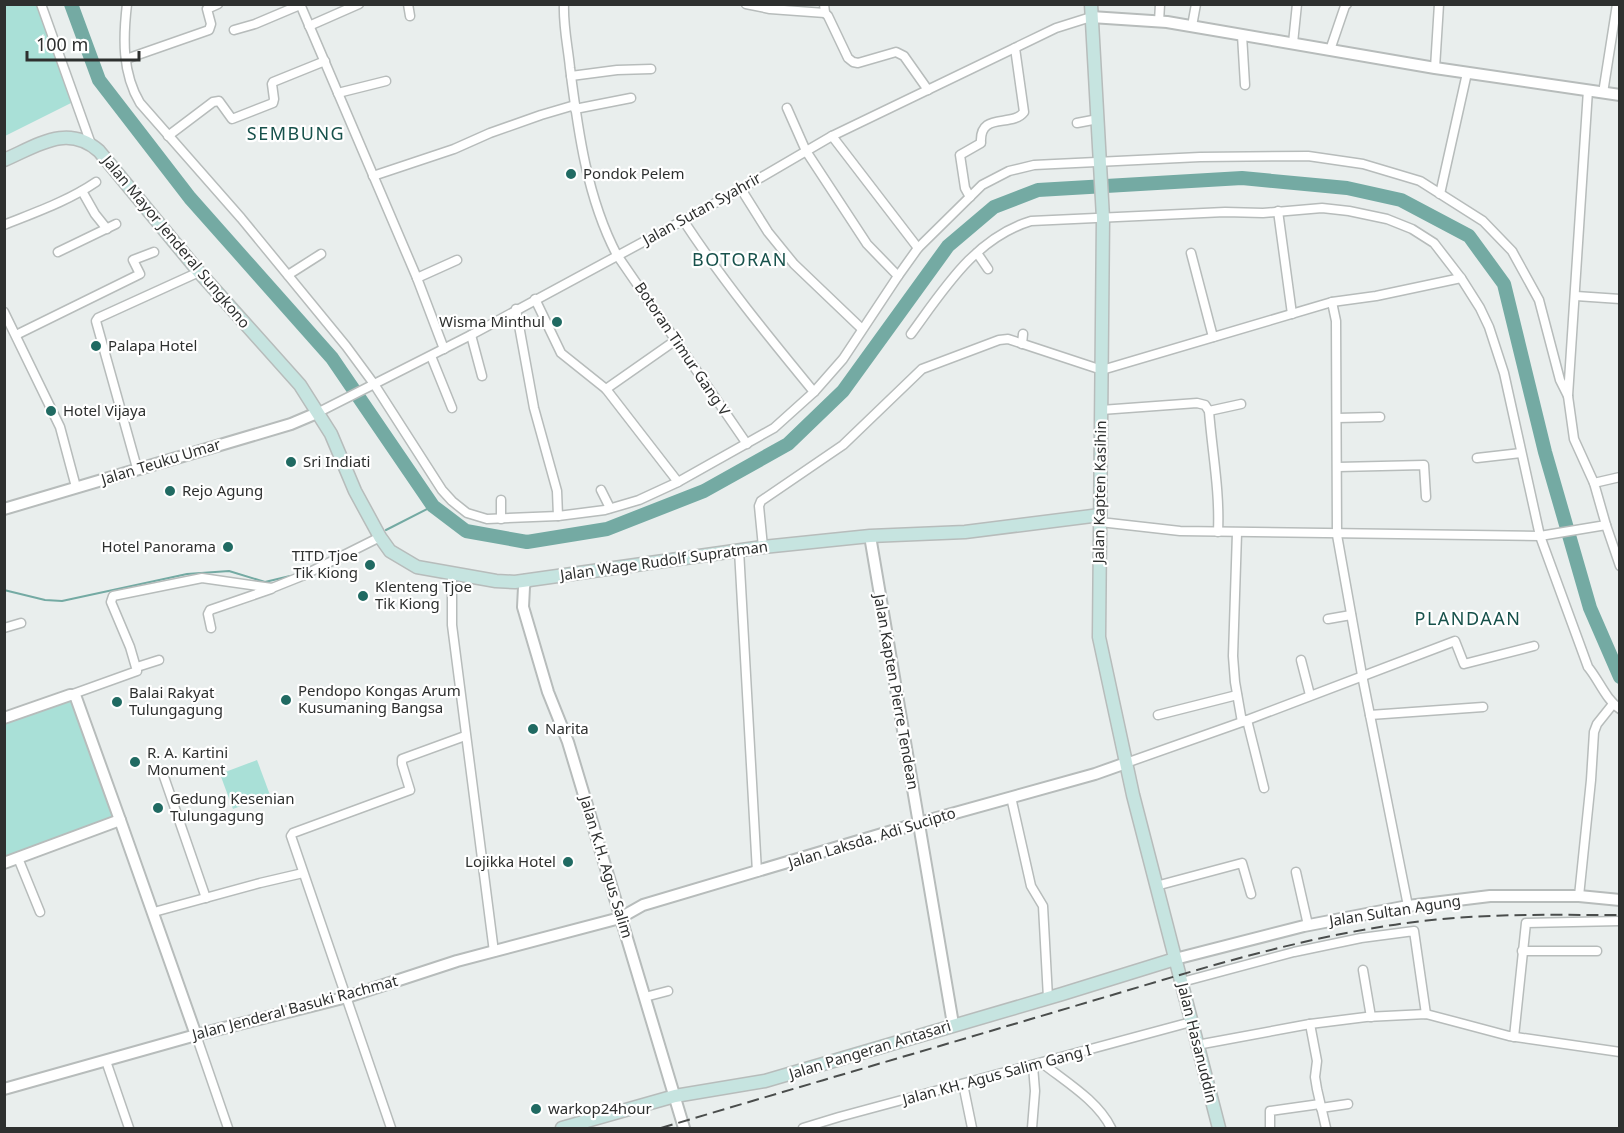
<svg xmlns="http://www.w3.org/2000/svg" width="1624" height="1133" font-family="'Noto Sans',sans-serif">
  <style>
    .green { fill: #a9e0d7 }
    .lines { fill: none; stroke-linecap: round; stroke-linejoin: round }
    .stream { stroke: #74aaa3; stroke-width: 2 }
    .river { stroke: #74aaa3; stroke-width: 14 }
    .minor-casing { stroke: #b7bcbb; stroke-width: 11 }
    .tertiary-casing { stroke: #b7bcbb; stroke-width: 14 }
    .secondary-casing { stroke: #b7bcbb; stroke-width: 15 }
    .minor { stroke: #fff; stroke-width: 8 }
    .tertiary { stroke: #fff; stroke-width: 10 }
    .secondary { stroke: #c6e4e0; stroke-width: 12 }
    .rail { stroke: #4a4d4c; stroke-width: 2; stroke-dasharray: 12 6; stroke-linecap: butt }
    .poi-dot { fill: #206a62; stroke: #fff; stroke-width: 2 }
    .labels { text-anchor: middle; stroke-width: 4.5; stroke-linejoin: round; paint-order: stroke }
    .poi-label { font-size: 15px; fill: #2e302f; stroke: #fff; text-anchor: start }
    .street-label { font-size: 15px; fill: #2e302f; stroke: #fff }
    .quarter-label { font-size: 18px; letter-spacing: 1.5px; fill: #17514b; stroke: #fff }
  </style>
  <rect width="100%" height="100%" fill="#e9eeed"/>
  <!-- green -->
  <g class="green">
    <polygon points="5,5 37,5 71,103 5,136"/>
    <polygon points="74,698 115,818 5,857 4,720"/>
    <polygon points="257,760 270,795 233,809 220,774"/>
  </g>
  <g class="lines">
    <!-- stream -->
    <g class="stream">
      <polyline points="386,530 433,506"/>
      <polyline points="4,590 45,600 62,601 187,574 229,571 265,582 290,576"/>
    </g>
    <!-- river -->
    <polyline class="river" points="71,4 99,80 190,198 332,358 433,506 466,531 527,542 607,529 704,491 788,444 843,391 948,246 994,207 1038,190 1242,178 1347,188 1401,200 1469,236 1504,284 1545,452 1590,608 1620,677"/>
    <!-- minor casing -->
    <g class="minor-casing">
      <g id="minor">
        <polyline points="41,4 91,144"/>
        <path d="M127 4C123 38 122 73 140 103L241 218 346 346 374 384 442 490 452 501 467 513 487 519 558 516 605 510 639 500 678 482 774 428 814 392 843 359 898 276 918 248 982 185 1009 171 1034 165 1200 157 1308 156 1363 164 1420 181 1483 221 1512 251 1539 300 1560 380 1568 396"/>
        <polyline points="300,4 417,278 444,349"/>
        <polyline points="408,4 410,16"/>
        <path d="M564 4C563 26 568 47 570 68 578 131 587 198 617 255L747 444"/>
        <polyline points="746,4 770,9 825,13"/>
        <polyline points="824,4 825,13 828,16 848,58 853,62 858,63 896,52 904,56 928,90"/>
        <polyline points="1159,22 1160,4"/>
        <polyline points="309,26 359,4"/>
        <polyline points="1192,26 1196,4"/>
        <polyline points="234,30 255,24 300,5"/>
        <polyline points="1242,35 1245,85"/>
        <polyline points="1293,43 1297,4"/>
        <polyline points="1330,50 1345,6 1347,4"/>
        <polyline points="126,59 209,30 211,24 207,9 218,4"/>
        <polyline points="1435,68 1439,4"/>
        <polyline points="571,76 617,70 651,69"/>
        <polyline points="1588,90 1568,396 1574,439 1594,483"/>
        <polyline points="338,93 386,81"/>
        <polyline points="1603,93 1617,4"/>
        <polyline points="787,108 806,151 867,244 898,276"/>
        <polyline points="575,109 631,98"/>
        <polyline points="1077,123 1098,119"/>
        <polyline points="168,136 213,102 219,101 232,119 273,103 274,99 272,84 273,82 325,61"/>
        <polyline points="832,136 918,248"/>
        <polyline points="373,176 454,149 490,133 541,115 575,105"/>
        <polyline points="741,189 768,232 794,264 862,329"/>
        <polyline points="82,191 95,214 107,229"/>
        <polyline points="1440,194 1467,73"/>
        <path d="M970 197 965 188 960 155 981 143C979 111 1012 128 1024 112L1015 48"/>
        <polyline points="1278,211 1292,314"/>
        <path d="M683 220C723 281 768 336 814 392"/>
        <path d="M4 225C36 212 68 201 96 182"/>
        <polyline points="58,252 116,224"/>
        <polyline points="977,253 988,269"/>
        <polyline points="1191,253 1213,337"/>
        <polyline points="288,275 321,254"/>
        <polyline points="417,278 457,260"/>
        <polyline points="1576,296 1620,299"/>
        <polyline points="535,299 561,353 606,389 678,482"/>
        <polyline points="1332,302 1376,296 1461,278"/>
        <polyline points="516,309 534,408 557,491 558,516"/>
        <polyline points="4,312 60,427 76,487"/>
        <path d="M911 334C944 289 975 238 1031 221L1225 212 1263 213 1322 208 1349 211 1387 219 1412 229 1434 243 1461 278 1480 308 1489 327 1504 373 1540 536 1588 667C1599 680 1606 700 1620 709"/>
        <polyline points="16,335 140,274 133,260 154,252"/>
        <polyline points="471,335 482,376"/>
        <polyline points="1022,344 1023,334"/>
        <polyline points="431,356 452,408"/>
        <polyline points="606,389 676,340"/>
        <path d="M1101 410 1197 403 1205 405 1209 411C1212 451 1220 491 1218 532"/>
        <polyline points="1209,411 1241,404"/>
        <polyline points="317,413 471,335 741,189 832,136 1056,28 1091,17"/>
        <polyline points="1337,418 1380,417"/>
        <polyline points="1477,458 1521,453"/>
        <polyline points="1338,467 1424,465 1426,497"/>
        <polyline points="137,468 96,321 98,318 199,272"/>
        <polyline points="601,490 610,508"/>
        <polyline points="501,500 501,519"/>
        <polyline points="1100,522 1180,531 1540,536 1606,525 1594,483 1620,477"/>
        <polyline points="1606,525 1620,566"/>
        <polyline points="1237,533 1233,656 1235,682 1242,722"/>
        <polyline points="763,547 759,506 761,501 843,445 922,369 999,340 1008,339 1102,370 1332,302 1336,321 1337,535 1362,675 1408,906"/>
        <polyline points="739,550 757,872"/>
        <polyline points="452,574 452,625 494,952"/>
        <polyline points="1328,619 1351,615"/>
        <polyline points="4,628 21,623"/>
        <polyline points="211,628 208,614 210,610 271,589"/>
        <polyline points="1301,660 1310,695"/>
        <polyline points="137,667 159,660"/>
        <polyline points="73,694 137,671 130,647 111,602 113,596 202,578 272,588 302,576 380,537"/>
        <polyline points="1158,715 1237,695"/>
        <polyline points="1370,715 1483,707"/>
        <polyline points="1247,720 1264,788"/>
        <polyline points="1126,763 1242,722 1455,641 1464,664 1534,646"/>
        <polyline points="162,771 206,898"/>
        <polyline points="1011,797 1031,886 1043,906 1048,998"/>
        <polyline points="18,858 40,912"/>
        <polyline points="1296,872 1308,925"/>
        <polyline points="1156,886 1242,863 1251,894"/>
        <polyline points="1579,896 1591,780 1594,732 1597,724 1613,704"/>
        <polyline points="154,912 260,883 303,873"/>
        <polyline points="1522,951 1597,951"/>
        <polyline points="1363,970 1371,1017"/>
        <polyline points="1182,982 1294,952 1361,938 1414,931 1426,1014"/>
        <polyline points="645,997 668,991"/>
        <polyline points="1310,1024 1317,1061 1315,1077 1317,1089 1326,1128"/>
        <polyline points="196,1035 228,1128"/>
        <polyline points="1514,1037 1526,923 1620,921"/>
        <polyline points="1197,1045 1310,1024 1366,1017 1426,1014 1509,1036 1620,1052"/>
        <polyline points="106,1061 129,1128"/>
        <path d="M1042 1063C1066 1082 1098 1101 1111 1128"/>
        <polyline points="963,1084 972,1128"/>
        <polyline points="1321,1108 1348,1104"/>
        <polyline points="391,1128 291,836 293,833 410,790 402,764 402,759 465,736"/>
        <polyline points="803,1128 839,1117 1191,1022"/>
        <polyline points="1032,1128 1035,1091 1033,1066"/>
        <polyline points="1270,1128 1270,1111 1320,1104"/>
      </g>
    </g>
    <!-- tertiary casing -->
    <g class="tertiary-casing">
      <g id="tertiary">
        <polyline points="1091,17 1167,22 1435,68 1620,95"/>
        <polyline points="4,509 291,424 317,413"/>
        <polyline points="870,536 953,1024"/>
        <polyline points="526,580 524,587 523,607 548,692 568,742 684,1128"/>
        <polyline points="4,718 70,695 75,695 120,820 4,863"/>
        <polyline points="120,820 196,1035"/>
        <polyline points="1175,959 1304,926 1408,906 1490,896 1579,896 1620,900"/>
        <polyline points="4,1089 196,1035 347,997 457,961 620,918 643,905 919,823 1095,774 1126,763"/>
      </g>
    </g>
    <!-- secondary casing -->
    <g class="secondary-casing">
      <g id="secondary">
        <polyline points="1091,4 1103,218 1099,637 1133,795 1219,1128"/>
        <path d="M4 160C37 146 67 123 99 151L199 272 300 385 331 434 355 491 380 537 390 551 417 567 496 581 515 582 763 547 870 536 965 532 1100 515"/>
        <polyline points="562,1128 675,1096 765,1081 1062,994 1175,959"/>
      </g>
    </g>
    <!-- minor -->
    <use href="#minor" class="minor"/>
    <!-- tertiary -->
    <use href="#tertiary" class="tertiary"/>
    <!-- secondary -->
    <use href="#secondary" class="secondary"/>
    <!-- rail -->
    <path class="rail" d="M661 1128C799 1087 937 1047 1075 1006 1184 974 1294 938 1407 923 1477 913 1548 915 1620 915"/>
  </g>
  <!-- markers -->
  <g class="poi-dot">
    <circle cx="571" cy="174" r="6"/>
    <circle cx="557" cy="322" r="6"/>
    <circle cx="96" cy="346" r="6"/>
    <circle cx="51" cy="411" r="6"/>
    <circle cx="291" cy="462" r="6"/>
    <circle cx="170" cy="491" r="6"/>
    <circle cx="228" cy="547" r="6"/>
    <circle cx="370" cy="565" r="6"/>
    <circle cx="363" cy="596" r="6"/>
    <circle cx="286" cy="700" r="6"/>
    <circle cx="117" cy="702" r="6"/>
    <circle cx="533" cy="729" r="6"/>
    <circle cx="135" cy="762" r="6"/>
    <circle cx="158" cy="808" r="6"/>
    <circle cx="568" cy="862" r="6"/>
    <circle cx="536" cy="1109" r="6"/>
  </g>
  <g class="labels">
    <!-- poi labels -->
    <g class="poi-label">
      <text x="583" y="179">Pondok Pelem</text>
      <text x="545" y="327" text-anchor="end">Wisma Minthul</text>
      <text x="108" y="351">Palapa Hotel</text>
      <text x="63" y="416">Hotel Vijaya</text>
      <text x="303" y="467">Sri Indiati</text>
      <text x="182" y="496">Rejo Agung</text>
      <text x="216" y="552" text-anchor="end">Hotel Panorama</text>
      <text x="358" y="561" text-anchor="end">TITD Tjoe<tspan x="358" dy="17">Tik Kiong</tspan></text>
      <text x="375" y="592">Klenteng Tjoe<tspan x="375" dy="17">Tik Kiong</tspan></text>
      <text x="298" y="696">Pendopo Kongas Arum<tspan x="298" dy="17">Kusumaning Bangsa</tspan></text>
      <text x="129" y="698">Balai Rakyat<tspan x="129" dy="17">Tulungagung</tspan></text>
      <text x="545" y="734">Narita</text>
      <text x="147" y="758">R. A. Kartini<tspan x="147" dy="17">Monument</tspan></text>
      <text x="170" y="804">Gedung Kesenian<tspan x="170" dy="17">Tulungagung</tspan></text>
      <text x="556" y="867" text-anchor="end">Lojikka Hotel</text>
      <text x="548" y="1114">warkop24hour</text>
    </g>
    <!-- street labels -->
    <g class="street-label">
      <text transform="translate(702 209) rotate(-29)" y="5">Jalan Sutan Syahrir</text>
      <text transform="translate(176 242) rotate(50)" y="5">Jalan Mayor Jenderal Sungkono</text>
      <text transform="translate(682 349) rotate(56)" y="5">Botoran Timur Gang V</text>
      <text transform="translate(161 462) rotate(-17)" y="5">Jalan Teuku Umar</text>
      <text transform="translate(1100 492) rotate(-89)" y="5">Jalan Kapten Kasihin</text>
      <text transform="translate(664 561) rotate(-8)" y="5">Jalan Wage Rudolf Supratman</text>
      <text transform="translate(896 692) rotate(80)" y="5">Jalan Kapten Pierre Tendean</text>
      <text transform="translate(872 838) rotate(-17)" y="5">Jalan Laksda. Adi Sucipto</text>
      <text transform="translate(606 867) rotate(73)" y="5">Jalan K.H. Agus Salim</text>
      <text transform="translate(1395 911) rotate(-9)" y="5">Jalan Sultan Agung</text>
      <text transform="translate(295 1008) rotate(-15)" y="5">Jalan Jenderal Basuki Rachmat</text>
      <text transform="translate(1197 1043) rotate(76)" y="5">Jalan Hasanuddin</text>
      <text transform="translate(870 1050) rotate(-17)" y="5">Jalan Pangeran Antasari</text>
      <text transform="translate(997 1075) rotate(-15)" y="5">Jalan KH. Agus Salim Gang I</text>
    </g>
    <!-- quarter labels -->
    <g class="quarter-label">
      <text x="296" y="140">SEMBUNG</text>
      <text x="740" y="266">BOTORAN</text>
      <text x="1468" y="625">PLANDAAN</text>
    </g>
  </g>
  <!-- border -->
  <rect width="1624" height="1133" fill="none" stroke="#2e302f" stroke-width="12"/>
  <!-- scale -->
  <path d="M27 51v9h112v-9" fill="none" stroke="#2e302f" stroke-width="3"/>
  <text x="36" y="51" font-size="18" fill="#2e302f" stroke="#ffffff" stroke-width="4.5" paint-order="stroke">100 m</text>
</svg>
